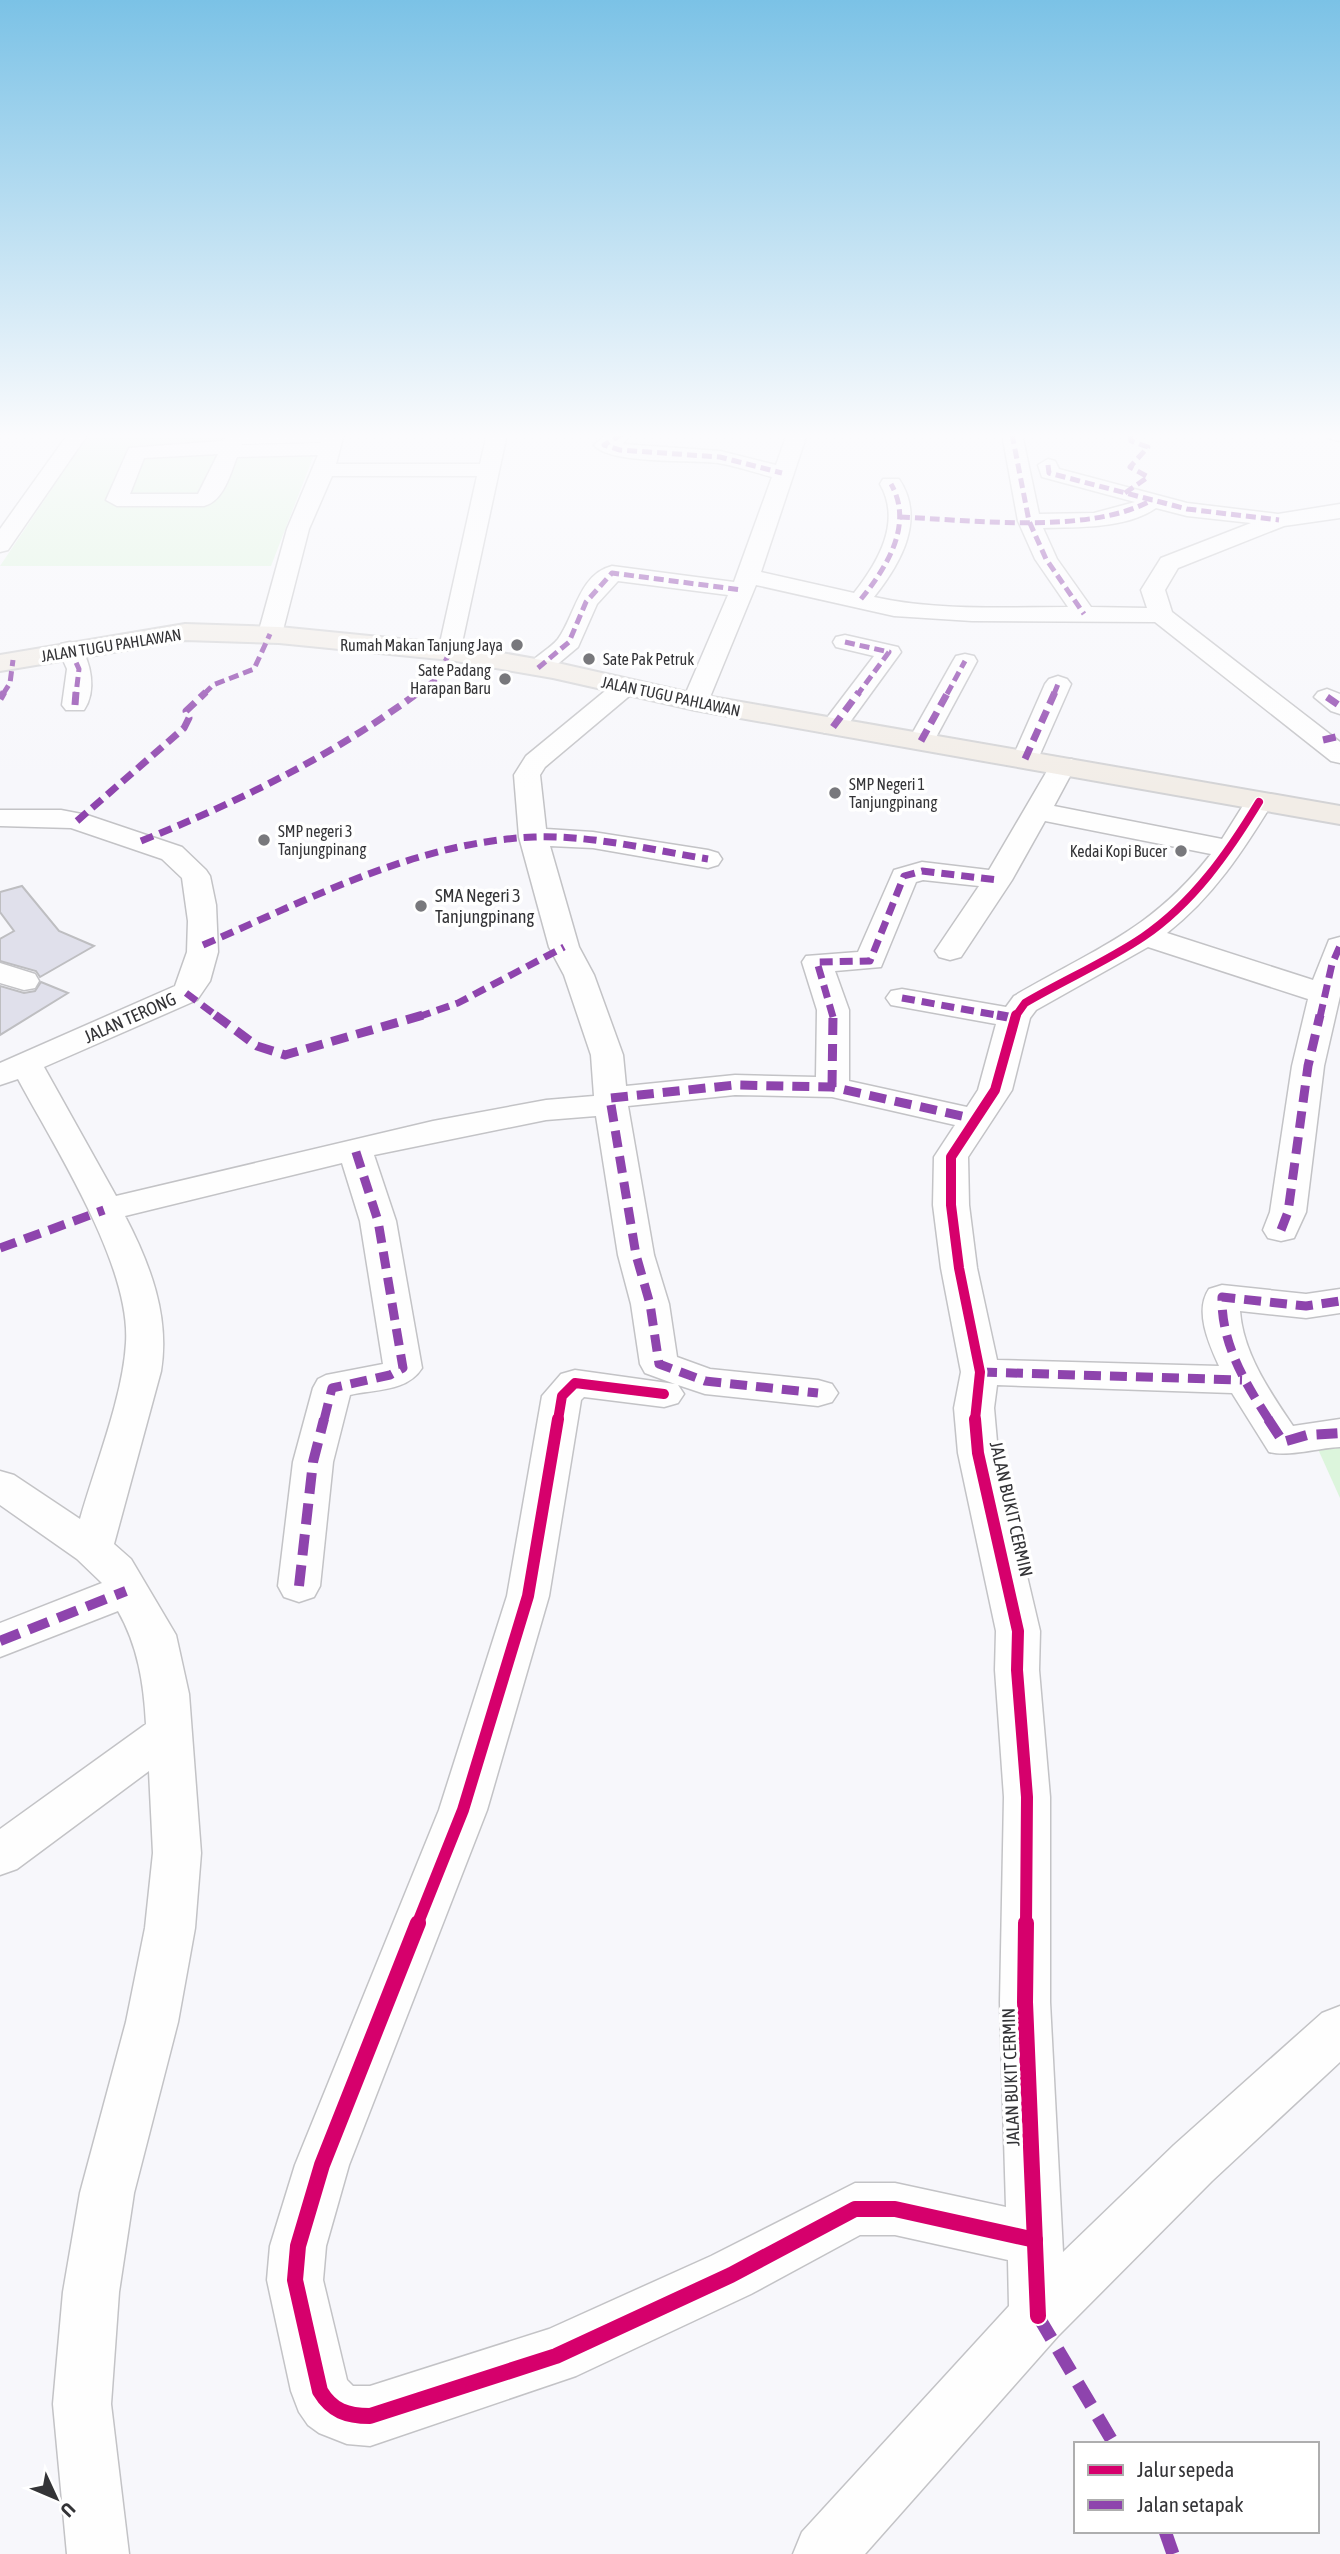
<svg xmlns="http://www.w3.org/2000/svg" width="1340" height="2554" font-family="'Asap Condensed',sans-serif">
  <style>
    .green { fill: #dcf5dc }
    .building { fill: #e0e0eb; stroke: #bebec1; stroke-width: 2 }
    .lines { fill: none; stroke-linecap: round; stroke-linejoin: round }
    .minor-casing { stroke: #c3c3c6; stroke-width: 3 }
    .major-casing { stroke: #d3d3d5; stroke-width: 4 }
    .minor { fill: #fefefe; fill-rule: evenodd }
    .major { fill: #f2ede7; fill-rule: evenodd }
    .quiet-far4 { stroke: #8e44ad; stroke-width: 5; stroke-dasharray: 10 5; stroke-linecap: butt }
    .quiet-far3 { stroke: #8e44ad; stroke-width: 7; stroke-dasharray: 13 7; stroke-linecap: butt }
    .quiet-far2 { stroke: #8e44ad; stroke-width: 9; stroke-dasharray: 17 9; stroke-linecap: butt }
    .quiet-far1 { stroke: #8e44ad; stroke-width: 10; stroke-dasharray: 21 10; stroke-linecap: butt }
    .quiet { stroke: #8e44ad; stroke-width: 13; stroke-dasharray: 26 13; stroke-linecap: butt }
    .cycleway-far3-casing { stroke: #fff; stroke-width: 11 }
    .cycleway-far2-casing { stroke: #fff; stroke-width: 15 }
    .cycleway-far1-casing { stroke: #fff; stroke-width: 17 }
    .cycleway-casing { stroke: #fff; stroke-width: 20 }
    .cycleway-far3 { stroke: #d6006c; stroke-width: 8 }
    .cycleway-far2 { stroke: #d6006c; stroke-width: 10 }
    .cycleway-far1 { stroke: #d6006c; stroke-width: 12 }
    .cycleway { stroke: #d6006c; stroke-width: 16 }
    .poi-dot { fill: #78787c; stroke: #fff; stroke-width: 2.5 }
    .labels { text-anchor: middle; stroke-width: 7; stroke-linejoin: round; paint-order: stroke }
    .far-street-label { font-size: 16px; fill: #343437; stroke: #fff }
    .far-poi-label { font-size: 16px; fill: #343437; stroke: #fff; text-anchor: end }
    .poi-label { font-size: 18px; fill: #343437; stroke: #fff; text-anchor: start }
    .street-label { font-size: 18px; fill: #343437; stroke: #fff }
  </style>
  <rect width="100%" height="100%" fill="#f7f7fb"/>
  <!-- green -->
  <g class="green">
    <polygon points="89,434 322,434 271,566 0,566"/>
    <polygon points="1340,1433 1340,1498 1313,1438"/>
  </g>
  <!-- building -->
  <g class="building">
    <polygon points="22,886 59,931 94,946 40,977 36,971 0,961 0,939 14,931 0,912 0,892"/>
    <polygon points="41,982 68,993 0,1035 0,986 24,993 35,991"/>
  </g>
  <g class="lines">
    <!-- minor casing -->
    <g class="minor-casing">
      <g id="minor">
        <polygon points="68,434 88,434 8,550 0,552 0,529"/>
        <path d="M228 434H344L336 464H480L487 434H507L459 657H441L438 652 477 476H332L309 529 282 634 279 639H261L258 634 287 529 318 455 237 457C230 474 224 501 204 506H117L106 500 129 448 222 441ZM321 442V443L241 445 242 444ZM218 454 198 494H130L144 458Z"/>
        <path d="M607 434H632L622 444 720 451 776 465 787 434H807L761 572 854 593C878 562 902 522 880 484L883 479H899C926 519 901 563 874 597 937 611 1004 607 1068 607L1035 559 1018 521 1002 434H1022L1039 514 1094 513 1135 502 1042 477 1038 465 1048 459 1055 461 1059 469 1187 503 1278 514 1340 504V518L1284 526 1178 568 1165 590 1172 612 1340 742V763L1331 761 1155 622 972 621 894 616 756 585 708 702 704 707H686L682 702 728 595 618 581 597 604 578 647 547 673H529L526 668C534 656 549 650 558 639 575 616 579 574 612 566L734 582 772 477C754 472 736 466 718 463 693 460 608 464 594 445ZM1156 508 1187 516 1251 523 1161 558 1141 590 1147 608 1091 607 1057 559 1043 528C1078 527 1126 529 1156 508Z"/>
        <polygon points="1325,434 1340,434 1340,441 1328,438"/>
        <polygon points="845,635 898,647 901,652 842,733 824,733 820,727 874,656 836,647 833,642 836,637"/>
        <path d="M70 642 79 644C91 662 97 691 84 710H66L62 705 67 669 58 649 61 644Z"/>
        <polygon points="965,654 974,656 977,661 934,741 930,747 912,747 908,741 953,661 956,656"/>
        <polygon points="1058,676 1067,679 1071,684 1038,759 1034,765 1016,765 1012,759 1045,684 1049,679"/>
        <path d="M625 679 634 682 638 687 634 692 545 767 540 775 546 829 593 832 708 850 718 853 722 859 718 865 708 868 593 848 550 846 579 947 594 975 623 1055 626 1086 735 1075 816 1077 817 1010 802 962 806 956 858 952 894 870 922 862 989 870 1054 759H1072L1076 765 1054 806 1222 839 1249 796H1269L1273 802C1243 851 1213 897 1167 933L1313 980 1329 940 1340 937V996L1324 1066 1306 1212 1294 1238 1281 1241 1268 1238 1263 1230 1270 1212 1292 1066 1308 999 1148 947 1036 1010 1030 1018 1012 1090 968 1157 969 1205 977 1268 997 1360 1219 1366C1209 1344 1194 1311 1209 1289L1222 1285 1306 1294 1340 1289V1313L1306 1318 1240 1311C1243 1353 1270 1392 1293 1426L1340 1419V1447C1317 1448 1289 1457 1269 1452L1232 1393 997 1385 994 1408 998 1453 1040 1631 1039 1670 1050 1797V2002L1063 2252 1174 2145 1322 2013 1340 2006V2062L1212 2181 1058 2336 865 2554H793L802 2532 1009 2306 1008 2260 895 2235H860L751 2294 576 2376 370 2446 347 2444 319 2433 308 2425 299 2412 291 2391 267 2280 270 2246 295 2165 439 1810 507 1596 542 1396 561 1374 575 1370 675 1384 645 1373 640 1364 631 1304 618 1255 596 1116 546 1120 374 1155 396 1221 422 1368C407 1392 375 1389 350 1395L333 1462 320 1586 314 1597 299 1602 284 1597 278 1586 293 1462 313 1388 318 1379 326 1375 383 1364 360 1221 342 1163 125 1216C150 1264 170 1316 161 1371L114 1544 131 1559 176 1635 189 1694 201 1853 195 1928 178 2022 134 2193 119 2292 111 2404 129 2554H67L53 2404 63 2292 80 2193 126 2022 145 1928 153 1853 149 1771 17 1869 0 1875V1829L146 1724C144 1684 138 1646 118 1611L0 1657V1623L102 1583 77 1559 0 1505V1471L14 1475 80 1519C95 1466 123 1397 126 1343 131 1265 55 1148 18 1079L0 1085V1063L175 986 187 952 188 921 182 878 162 859 71 828 0 826V810H61L87 815 182 847 206 870 210 876 216 905 218 952 210 981 197 1000 44 1067 116 1196 433 1121 546 1100 594 1096 591 1055 564 975 549 947 519 837 514 775 526 756 616 682ZM1045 821 1211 854C1151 931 1094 949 1014 996L1006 1007 902 989 891 991 886 998 891 1005 996 1024 978 1090 967 1107 849 1081V1010L835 971 881 967 916 882 923 880 979 886 935 951 939 957 950 960 961 957 1012 880ZM735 1095 832 1097 955 1125 934 1157 933 1205 941 1268 961 1372 954 1408 958 1453 996 1631 995 1670 1004 1797 1000 2002 1006 2207 895 2183H855L711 2256 549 2329 370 2386H353L347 2380 323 2280 326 2246 349 2165 487 1810 549 1596 581 1400 584 1397 664 1407 678 1403 684 1394 678 1385 705 1394 818 1406 832 1402 838 1393 832 1384 818 1380 710 1369 677 1357 669 1304 654 1255 628 1106Z"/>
        <polygon points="1327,689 1340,694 1340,714 1331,711 1314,697 1318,692"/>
        <polygon points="0,963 35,974 39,981 35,988 24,990 0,983"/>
      </g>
    </g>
    <!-- major casing -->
    <g class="major-casing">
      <polygon id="major" points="185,624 279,627 450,644 553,662 695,694 1340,806 1340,824 695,710 553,678 450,660 279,643 185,640 0,671 0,655"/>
    </g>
    <!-- minor -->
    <use href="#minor" class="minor"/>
    <!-- major -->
    <use href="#major" class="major"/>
    <!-- quiet-far4 -->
    <g class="quiet-far4">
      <polyline points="622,434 604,445 620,450 720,457 782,473"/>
      <polyline points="1012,434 1029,521 1046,559 1084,614"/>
      <polyline points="1048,465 1049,473 1187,509 1279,520"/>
      <polyline points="1125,493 1148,477 1130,467 1148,447 1131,441 1130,434"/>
      <path d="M900 517C971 520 1090 535 1152 500"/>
      <path d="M861 599C887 567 914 524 891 484"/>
      <polyline points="845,642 889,652 858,694"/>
      <polyline points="70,649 79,669 76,694"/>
      <polyline points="538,668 569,642 586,602 612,573 742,590"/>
      <polyline points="3,694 10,683 13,660"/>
      <polyline points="204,694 213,685 254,669 270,634"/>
      <polyline points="416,694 436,679 450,652"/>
      <polyline points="947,694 965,661"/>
      <polyline points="1054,694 1058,684"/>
    </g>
    <!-- quiet-far3 -->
    <g class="quiet-far3">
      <polyline points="1327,697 1340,706"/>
      <polyline points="0,699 4,692"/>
      <polyline points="75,705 76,692"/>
      <polyline points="833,727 859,692"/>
      <polyline points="1323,740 1340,736"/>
      <polyline points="921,741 948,692"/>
      <polyline points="1025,759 1055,692"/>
      <polyline points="77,821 184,728 189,718 186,711 206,692"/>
      <path d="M141 841C238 802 334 755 419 692"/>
      <path d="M203 945C310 899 416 842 534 837 592 835 651 850 708 859"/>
      <polyline points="186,993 218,1017"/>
      <polyline points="902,998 1007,1017"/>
      <polyline points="418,1017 458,1003 564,947"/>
      <polyline points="833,1017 817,962 870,961 904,876 922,871 998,880"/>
      <polyline points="1320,1017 1332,964 1340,946"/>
    </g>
    <!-- quiet-far2 -->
    <g class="quiet-far2">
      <polyline points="215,1015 257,1046 285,1055 423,1015"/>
      <polyline points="997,1015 1014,1018"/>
      <polyline points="832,1087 833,1015"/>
      <polyline points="611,1098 735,1085 832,1087 975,1119"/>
      <polyline points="611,1105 636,1255 650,1304 659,1364 705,1381 818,1393"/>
      <polyline points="1281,1230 1288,1212 1308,1066 1320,1015"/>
      <polyline points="0,1248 104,1210"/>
      <polyline points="980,1372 1242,1380"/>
      <polyline points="324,1420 332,1388 390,1375 403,1368 378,1221 355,1149"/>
      <path d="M1269 1420C1245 1383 1221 1343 1222 1297L1306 1306 1340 1301"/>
    </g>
    <!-- quiet-far1 -->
    <g class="quiet-far1">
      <polyline points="1268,1419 1283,1442 1307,1435 1340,1433"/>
      <polyline points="299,1586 313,1462 324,1419"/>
      <polyline points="0,1641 126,1591"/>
    </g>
    <!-- quiet -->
    <g class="quiet">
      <polyline points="1038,2316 1114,2444"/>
      <polyline points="1165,2531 1173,2554"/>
    </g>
    <!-- cycleway-far3 casing -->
    <g class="cycleway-far3-casing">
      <path id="cycleway-far3" d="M1015 1017 1025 1003C1064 980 1106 962 1143 937 1193 903 1228 853 1259 802"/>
    </g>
    <!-- cycleway-far2 casing -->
    <g class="cycleway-far2-casing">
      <g id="cycleway-far2">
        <polyline points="558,1420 562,1396 575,1383 664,1394"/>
        <polyline points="975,1420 980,1372 959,1268 951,1205 951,1157 995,1090 1016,1015"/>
      </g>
    </g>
    <!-- cycleway-far1 casing -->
    <g class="cycleway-far1-casing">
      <g id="cycleway-far1">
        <polyline points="975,1419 978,1453 1018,1631 1017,1670 1027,1797 1026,1925"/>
        <polyline points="417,1925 463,1810 528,1596 558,1419"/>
      </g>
    </g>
    <!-- cycleway casing -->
    <g class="cycleway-casing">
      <g id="cycleway">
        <path d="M418 1923 322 2165 298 2246 295 2280 320 2391C332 2411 347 2416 370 2416L556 2356 731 2275 855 2209H895L1035 2240"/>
        <polyline points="1026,1923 1025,2002 1038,2316"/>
      </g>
    </g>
    <!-- cycleway-far3 -->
    <use href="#cycleway-far3" class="cycleway-far3"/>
    <!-- cycleway-far2 -->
    <use href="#cycleway-far2" class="cycleway-far2"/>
    <!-- cycleway-far1 -->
    <use href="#cycleway-far1" class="cycleway-far1"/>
    <!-- cycleway -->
    <use href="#cycleway" class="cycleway"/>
  </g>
  <!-- sky -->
  <linearGradient id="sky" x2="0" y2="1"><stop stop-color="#7bc2e6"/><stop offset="0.55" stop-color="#fbfbfd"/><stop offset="1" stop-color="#fbfbfd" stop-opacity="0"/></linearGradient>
  <rect width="1340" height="792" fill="url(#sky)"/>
  <!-- markers -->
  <g class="poi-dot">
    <circle cx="517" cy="645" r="7"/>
    <circle cx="589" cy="659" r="7"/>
    <circle cx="505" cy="679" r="7"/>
    <circle cx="835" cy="793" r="7"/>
    <circle cx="264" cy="840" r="7"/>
    <circle cx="1181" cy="851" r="7"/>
    <circle cx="421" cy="906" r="7"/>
  </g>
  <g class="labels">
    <!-- far-street labels -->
    <g class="far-street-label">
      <text transform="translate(111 645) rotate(-9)" y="6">JALAN TUGU PAHLAWAN</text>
      <text transform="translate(671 696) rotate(12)" y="6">JALAN TUGU PAHLAWAN</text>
    </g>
    <!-- far-poi labels -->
    <g class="far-poi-label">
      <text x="503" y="651">Rumah Makan Tanjung Jaya</text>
      <text x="603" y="665" text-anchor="start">Sate Pak Petruk</text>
      <text x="491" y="676">Sate Padang<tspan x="491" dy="18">Harapan Baru</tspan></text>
      <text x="849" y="790" text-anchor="start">SMP Negeri 1<tspan x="849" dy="18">Tanjungpinang</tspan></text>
      <text x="278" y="837" text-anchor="start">SMP negeri 3<tspan x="278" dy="18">Tanjungpinang</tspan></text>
      <text x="1167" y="857">Kedai Kopi Bucer</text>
    </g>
    <!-- poi labels -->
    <g class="poi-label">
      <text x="435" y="902">SMA Negeri 3<tspan x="435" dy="21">Tanjungpinang</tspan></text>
    </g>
    <!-- street labels -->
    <g class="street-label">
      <text transform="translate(130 1018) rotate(-24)" y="6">JALAN TERONG</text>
      <text transform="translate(1011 1509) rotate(77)" y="6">JALAN BUKIT CERMIN</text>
      <text transform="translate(1011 2077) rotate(-92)" y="6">JALAN BUKIT CERMIN</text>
    </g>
  </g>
  <!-- legend -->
  <rect x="1074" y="2442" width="245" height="91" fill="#ffffff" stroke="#aeaeaf" stroke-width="2"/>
  <rect x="1088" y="2465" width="35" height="10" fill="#d6006c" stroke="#aeaeaf" stroke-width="2"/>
  <text x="1137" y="2477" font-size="21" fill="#343437">Jalur sepeda</text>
  <rect x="1088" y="2500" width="35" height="10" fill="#8e44ad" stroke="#aeaeaf" stroke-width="2"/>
  <text x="1137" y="2512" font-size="21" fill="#343437">Jalan setapak</text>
  <!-- north arrow -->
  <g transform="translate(56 2498) rotate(134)" stroke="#ffffff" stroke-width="5" paint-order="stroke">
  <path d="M0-5L12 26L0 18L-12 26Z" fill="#343437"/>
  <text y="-10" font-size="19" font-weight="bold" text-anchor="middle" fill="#343437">U</text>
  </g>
</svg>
